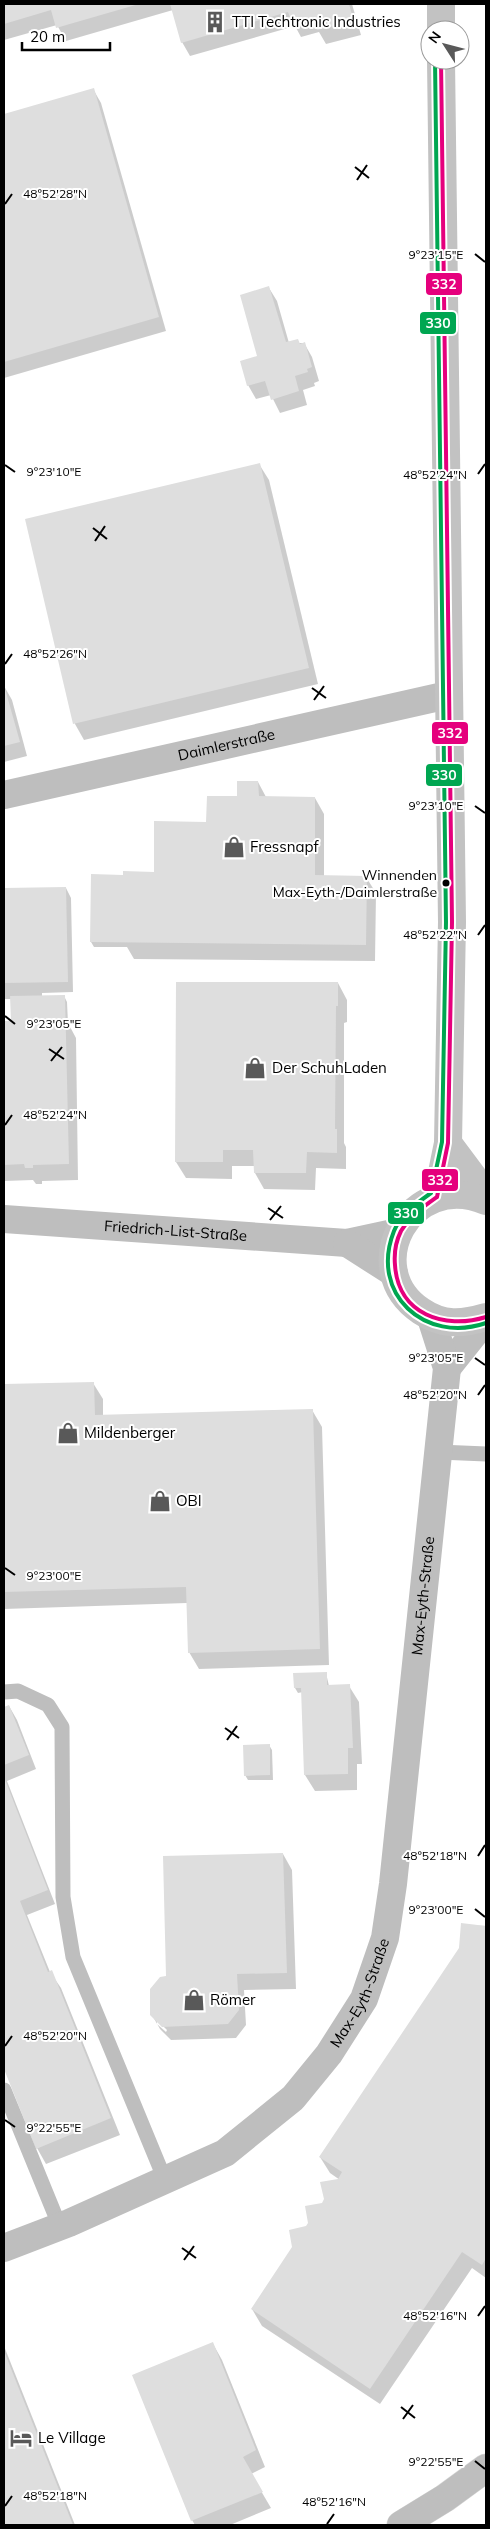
<svg xmlns="http://www.w3.org/2000/svg" width="490" height="2529" font-family="Mulish,sans-serif">
  <style>
    .shadow { fill: #0003; fill-rule: evenodd }
    .building { fill: #dedede }
    .lines { fill: none; stroke-linecap: round; stroke-linejoin: round }
    .trunk-casing { stroke: #dbdbdb; stroke-width: 29 }
    .service { stroke: #bebebe; stroke-width: 15 }
    .minor { stroke: #bebebe; stroke-width: 28 }
    .secondary { stroke: #c2c2c2; stroke-width: 28 }
    .trunk { stroke: #bebebe; stroke-width: 28 }
    .bus-1-casing { stroke: #fff; stroke-width: 8 }
    .bus-2-casing { stroke: #fff; stroke-width: 8 }
    .bus-1 { stroke: #e5007d; stroke-width: 4 }
    .bus-2 { stroke: #00a651; stroke-width: 4 }
    .ticks { fill: none; stroke: #000; stroke-width: 2 }
    .bus-dot { fill: #000; stroke: #fff; stroke-width: 2 }
    .labels { text-anchor: middle; stroke-width: 4; stroke-linejoin: round; paint-order: stroke }
    .bus-label { font-size: 14px; fill: #000; stroke: #fff; text-anchor: end }
    .poi-label { font-size: 15px; fill: #000; stroke: #fff; text-anchor: start }
    .street-label { font-size: 15px; fill: #000; stroke: #fff }
    .ticks-label { font-size: 12px; text-anchor: middle; fill: #000; stroke: #fff; stroke-width: 4; stroke-linejoin: round; paint-order: stroke }
    .line-badge { stroke: #fff; stroke-width: 2 }
    .badge-label { font-size: 14px; text-anchor: middle; font-weight: bold; fill: #fff }
  </style>
  <rect width="100%" height="100%" fill="#fff"/>
  <!-- shadow -->
  <g class="shadow">
    <polygon points="4,4 352,4 361,35 326,44 319,32 301,37 295,26 190,56 182,42 173,10 66,41 57,25 4,40"/>
    <polygon points="93,89 101,103 166,331 4,378 4,115"/>
    <polygon points="269,288 277,301 289,343 304,343 312,357 319,381 314,383 315,386 303,390 307,405 280,413 271,395 256,399 248,385 259,356"/>
    <polygon points="259,464 269,480 318,684 84,740 75,724 26,520"/>
    <polygon points="4,686 12,700 27,756 4,762"/>
    <polygon points="258,782 266,797 315,798 324,814 324,877 366,877 376,893 375,961 134,959 127,947 94,947 91,942 92,876 124,877 155,873 208,823"/>
    <polygon points="66,888 71,898 73,992 42,993 42,997 64,996 67,1002 68,1023 76,1038 78,1180 42,1181 42,1184 36,1184 33,1180 4,1181 4,1022 12,1022 12,999 4,999 4,889"/>
    <polygon points="338,983 347,1000 347,1022 344,1023 344,1143 346,1147 346,1169 316,1168 315,1190 264,1189 255,1173 255,1166 232,1166 232,1179 186,1178 176,1162"/>
    <polygon points="93,1383 103,1399 103,1416 312,1410 322,1427 329,1665 199,1669 189,1652 187,1603 4,1609 4,1386"/>
    <polygon points="326,1673 329,1686 349,1686 359,1702 362,1764 357,1764 357,1790 315,1791 305,1775 303,1692 298,1693 295,1688"/>
    <polygon points="9,1706 17,1720 36,1769 7,1781 55,1904 27,1915 50,1972 61,1988 120,2135 46,2164 37,2148 4,2065 4,1708"/>
    <polygon points="269,1745 272,1750 273,1780 248,1780 245,1775"/>
    <path d="M283 1854 292 1870 296 1989 244 1990 246 2025 236 2038 171 2040 160 2029 152 2015ZM157 2020 167 2030 166 2032 157 2024Z"/>
    <polygon points="462,1925 486,1926 486,2278 472,2268 380,2404 262,2326 252,2309 340,2180 330,2173 320,2157 460,1948"/>
    <polygon points="213,2344 222,2360 265,2467 251,2474 271,2508 230,2525 195,2525 192,2520"/>
    <polygon points="4,2346 75,2525 4,2525"/>
  </g>
  <!-- building -->
  <g class="building">
    <polygon points="4,4 139,4 56,28 51,10 4,24"/>
    <polygon points="170,4 349,4 354,21 317,30 313,18 292,23 288,12 181,43"/>
    <polygon points="94,88 159,317 4,362 4,114"/>
    <polygon points="269,286 286,342 298,339 300,344 305,342 312,367 307,369 308,372 295,376 299,391 271,400 265,381 247,386 240,361 257,356 240,295"/>
    <polygon points="260,463 309,668 73,724 25,519"/>
    <polygon points="4,685 20,742 4,746"/>
    <polygon points="237,781 258,781 259,796 315,797 315,875 367,876 366,945 90,942 91,874 123,875 123,871 154,872 154,821 206,822 207,796 237,796"/>
    <polygon points="66,887 68,982 4,983 4,888"/>
    <polygon points="176,982 338,982 338,1006 336,1006 335,1129 337,1129 337,1153 307,1152 306,1173 254,1173 253,1150 223,1150 223,1162 175,1162"/>
    <polygon points="65,995 69,1164 33,1165 33,1168 25,1168 24,1164 4,1165 4,1021 11,1021 10,996"/>
    <polygon points="94,1382 95,1415 313,1409 320,1649 188,1653 186,1587 4,1592 4,1384"/>
    <polygon points="327,1672 327,1685 350,1684 353,1748 348,1748 348,1774 304,1775 301,1688 294,1688 293,1673"/>
    <polygon points="9,1705 29,1755 4,1765 4,1707"/>
    <polygon points="270,1744 270,1775 244,1776 243,1745"/>
    <polygon points="4,1777 48,1890 20,1901 48,1972 52,1970 111,2118 36,2149 4,2069"/>
    <polygon points="283,1853 287,1973 237,1974 239,2010 228,2024 162,2027 150,2015 150,1989 160,1977 166,1976 163,1856"/>
    <polygon points="461,1923 486,1926 486,2258 482,2265 462,2252 370,2389 251,2309 292,2247 289,2230 306,2226 308,2223 305,2206 322,2203 324,2199 320,2182 338,2179 342,2172 319,2157 459,1948"/>
    <polygon points="213,2342 256,2450 243,2457 263,2492 191,2521 132,2375"/>
    <polygon points="4,2351 73,2525 4,2525"/>
  </g>
  <g class="lines">
    <!-- trunk casing -->
    <g class="trunk-casing">
      <polyline id="trunk" points="401,2525 445,2498 486,2468"/>
    </g>
    <!-- service -->
    <g class="service">
      <polyline points="439,1452 486,1454"/>
      <polyline points="4,1692 18,1691 48,1705 62,1727 63,1897 73,1957 165,2180"/>
      <polyline points="4,2090 60,2227"/>
    </g>
    <!-- minor -->
    <g class="minor">
      <path id="s1" d="M4 795 448 695"/>
      <path id="s2" d="M4 1219 347 1243 398 1232"/>
      <polyline points="347,1243 394,1273"/>
      <polyline points="447,1368 486,1319"/>
      <path id="s3" d="M4 2248 69 2223 225 2153 293 2098 329 2054 364 1999 385 1938 393 1884 447 1368 431 1318"/>
    </g>
    <!-- secondary -->
    <g class="secondary">
      <polyline points="441,4 441,30"/>
      <polyline points="448,1143 486,1194"/>
      <polyline points="437,1197 448,1143 452,922 441,60"/>
      <path d="M486 1201C409 1169 358 1269 421 1311 443 1326 462 1324 486 1317"/>
    </g>
    <!-- trunk -->
    <use href="#trunk" class="trunk"/>
    <!-- bus-1 casing -->
    <g class="bus-1-casing">
      <path id="bus-1" d="M441 60 452 922 448 1143 437 1197C423 1207 410 1216 401 1231 396 1241 394 1254 395 1265 398 1314 444 1330 486 1317"/>
    </g>
    <!-- bus-2 casing -->
    <g class="bus-2-casing">
      <path id="bus-2" d="M435 60 446 922 442 1142 431 1193C417 1203 401 1214 394 1231 369 1294 425 1344 486 1323"/>
    </g>
    <!-- bus-1 -->
    <use href="#bus-1" class="bus-1"/>
    <!-- bus-2 -->
    <use href="#bus-2" class="bus-2"/>
  </g>
  <!-- ticks -->
  <path class="ticks" d="M355 167 369 178M357 180 367 165M5 204 12 194M475 254 485 262M5 465 15 472M478 474 485 464M93 528 107 539M95 541 105 526M5 664 12 654M312 688 326 698M314 700 324 686M475 806 485 813M478 935 485 925M5 1016 15 1024M49 1049 64 1059M51 1061 62 1047M5 1125 12 1115M268 1208 283 1218M270 1220 281 1206M475 1358 485 1365M478 1395 485 1385M5 1568 15 1575M225 1728 239 1738M227 1740 237 1726M478 1856 485 1845M475 1909 485 1917M5 2046 12 2036M5 2120 15 2127M182 2248 196 2258M184 2260 194 2246M478 2316 485 2306M401 2407 415 2418M403 2419 413 2405M475 2461 485 2469M5 2506 12 2496M327 2524 334 2514"/>
  <!-- icons -->
  <defs>
    <g id="building-bare" transform="scale(1.725)"><path d="M-4-6H4V6H1V3H-1V6H-4ZM-2.5-4.3h1.7v1.8h-1.7ZM.8-4.3h1.7v1.8H.8ZM-2.5-1h1.7V.8h-1.7ZM.8-1h1.7V.8H.8Z" fill="#595959" stroke="#fff" stroke-width="2.5" paint-order="stroke"/></g>
    <g id="shop-bare" transform="scale(1.725)"><path d="M-5-2.5h2.3a2.7 3.5 0 0 1 5.4 0H5L5.5 6h-11ZM-1.5-2.5h3a1.5 2.3 0 0 0-3 0Z" fill="#595959" stroke="#fff" stroke-width="2.5" paint-order="stroke"/></g>
    <g id="hotel-bare" transform="scale(1.725)"><path d="M-6-4.5h1.5V1H6V5H4.5V3h-9V5H-6ZM-4 0a1.8 1.8 0 1 1 3.6 0ZM.5 0V-2.5h3Q6-2.5 6 0Z" fill="#595959" stroke="#fff" stroke-width="2.5" paint-order="stroke"/></g>
  </defs>
  <g fill-rule="evenodd">
    <use href="#building-bare" x="215" y="22"/>
    <use href="#shop-bare" x="234" y="847"/>
    <use href="#shop-bare" x="255" y="1068"/>
    <use href="#shop-bare" x="68" y="1433"/>
    <use href="#shop-bare" x="160" y="1501"/>
    <use href="#shop-bare" x="194" y="2000"/>
    <use href="#hotel-bare" x="21" y="2438"/>
  </g>
  <!-- markers -->
  <circle class="bus-dot" cx="446" cy="883" r="4.5"/>
  <g class="labels">
    <!-- bus labels -->
    <g class="bus-label">
      <text x="437" y="880">Winnenden<tspan x="437" dy="17">Max-Eyth-/Daimlerstraße</tspan></text>
    </g>
    <!-- poi labels -->
    <g class="poi-label">
      <text x="232" y="27">TTI Techtronic Industries</text>
      <text x="250" y="852">Fressnapf</text>
      <text x="272" y="1073">Der SchuhLaden</text>
      <text x="84" y="1438">Mildenberger</text>
      <text x="176" y="1506">OBI</text>
      <text x="210" y="2005">Römer</text>
      <text x="38" y="2443">Le Village</text>
    </g>
    <!-- street labels -->
    <g class="street-label">
      <text dy="5" stroke="none"><textPath href="#s1" startOffset="228">Daimlerstraße</textPath></text>
      <text dy="5" stroke="none"><textPath href="#s2" startOffset="172">Friedrich-List-Straße</textPath></text>
      <text dy="5" stroke="none"><textPath href="#s3" startOffset="859">Max-Eyth-Straße</textPath></text>
      <text dy="5" stroke="none"><textPath href="#s3" startOffset="454">Max-Eyth-Straße</textPath></text>
    </g>
  </g>
  <g class="ticks-label">
    <text x="55" y="198">48°52'28"N</text>
    <text x="436" y="259">9°23'15"E</text>
    <text x="54" y="476">9°23'10"E</text>
    <text x="435" y="479">48°52'24"N</text>
    <text x="55" y="658">48°52'26"N</text>
    <text x="436" y="810">9°23'10"E</text>
    <text x="435" y="939">48°52'22"N</text>
    <text x="54" y="1028">9°23'05"E</text>
    <text x="55" y="1119">48°52'24"N</text>
    <text x="436" y="1362">9°23'05"E</text>
    <text x="435" y="1399">48°52'20"N</text>
    <text x="54" y="1580">9°23'00"E</text>
    <text x="435" y="1860">48°52'18"N</text>
    <text x="436" y="1914">9°23'00"E</text>
    <text x="55" y="2040">48°52'20"N</text>
    <text x="54" y="2132">9°22'55"E</text>
    <text x="435" y="2320">48°52'16"N</text>
    <text x="436" y="2466">9°22'55"E</text>
    <text x="55" y="2500">48°52'18"N</text>
    <text x="334" y="2506">48°52'16"N</text>
  </g>
  <g class="line-badge">
    <rect x="425" y="272" width="38" height="24" rx="5" fill="#e5007d"/>
    <rect x="419" y="311" width="38" height="24" rx="5" fill="#00a651"/>
    <rect x="431" y="721" width="38" height="24" rx="5" fill="#e5007d"/>
    <rect x="425" y="763" width="38" height="24" rx="5" fill="#00a651"/>
    <rect x="421" y="1168" width="38" height="24" rx="5" fill="#e5007d"/>
    <rect x="387" y="1201" width="38" height="24" rx="5" fill="#00a651"/>
  </g>
  <g class="badge-label">
    <text x="444" y="289">332</text>
    <text x="438" y="328">330</text>
    <text x="450" y="738">332</text>
    <text x="444" y="780">330</text>
    <text x="440" y="1185">332</text>
    <text x="406" y="1218">330</text>
  </g>
  <!-- border -->
  <rect width="490" height="2529" fill="none" stroke="#000000" stroke-width="10"/>
  <!-- north arrow -->
  <g transform="translate(445 45) rotate(306)"><circle r="24" fill="#ffffff" stroke="#999999"/>
  <path d="M0-4L9 19L0 12L-9 19Z" fill="#595959"/>
  <text y="-8" font-size="14" font-weight="bold" text-anchor="middle" fill="#000000">N</text>
  </g>
  <!-- scale -->
  <path d="M22 42v8h88v-8" fill="none" stroke="#000000" stroke-width="2.5"/>
  <text x="30" y="42" font-size="15" fill="#000000" stroke="#ffffff" stroke-width="4" paint-order="stroke">20 m</text>
</svg>
